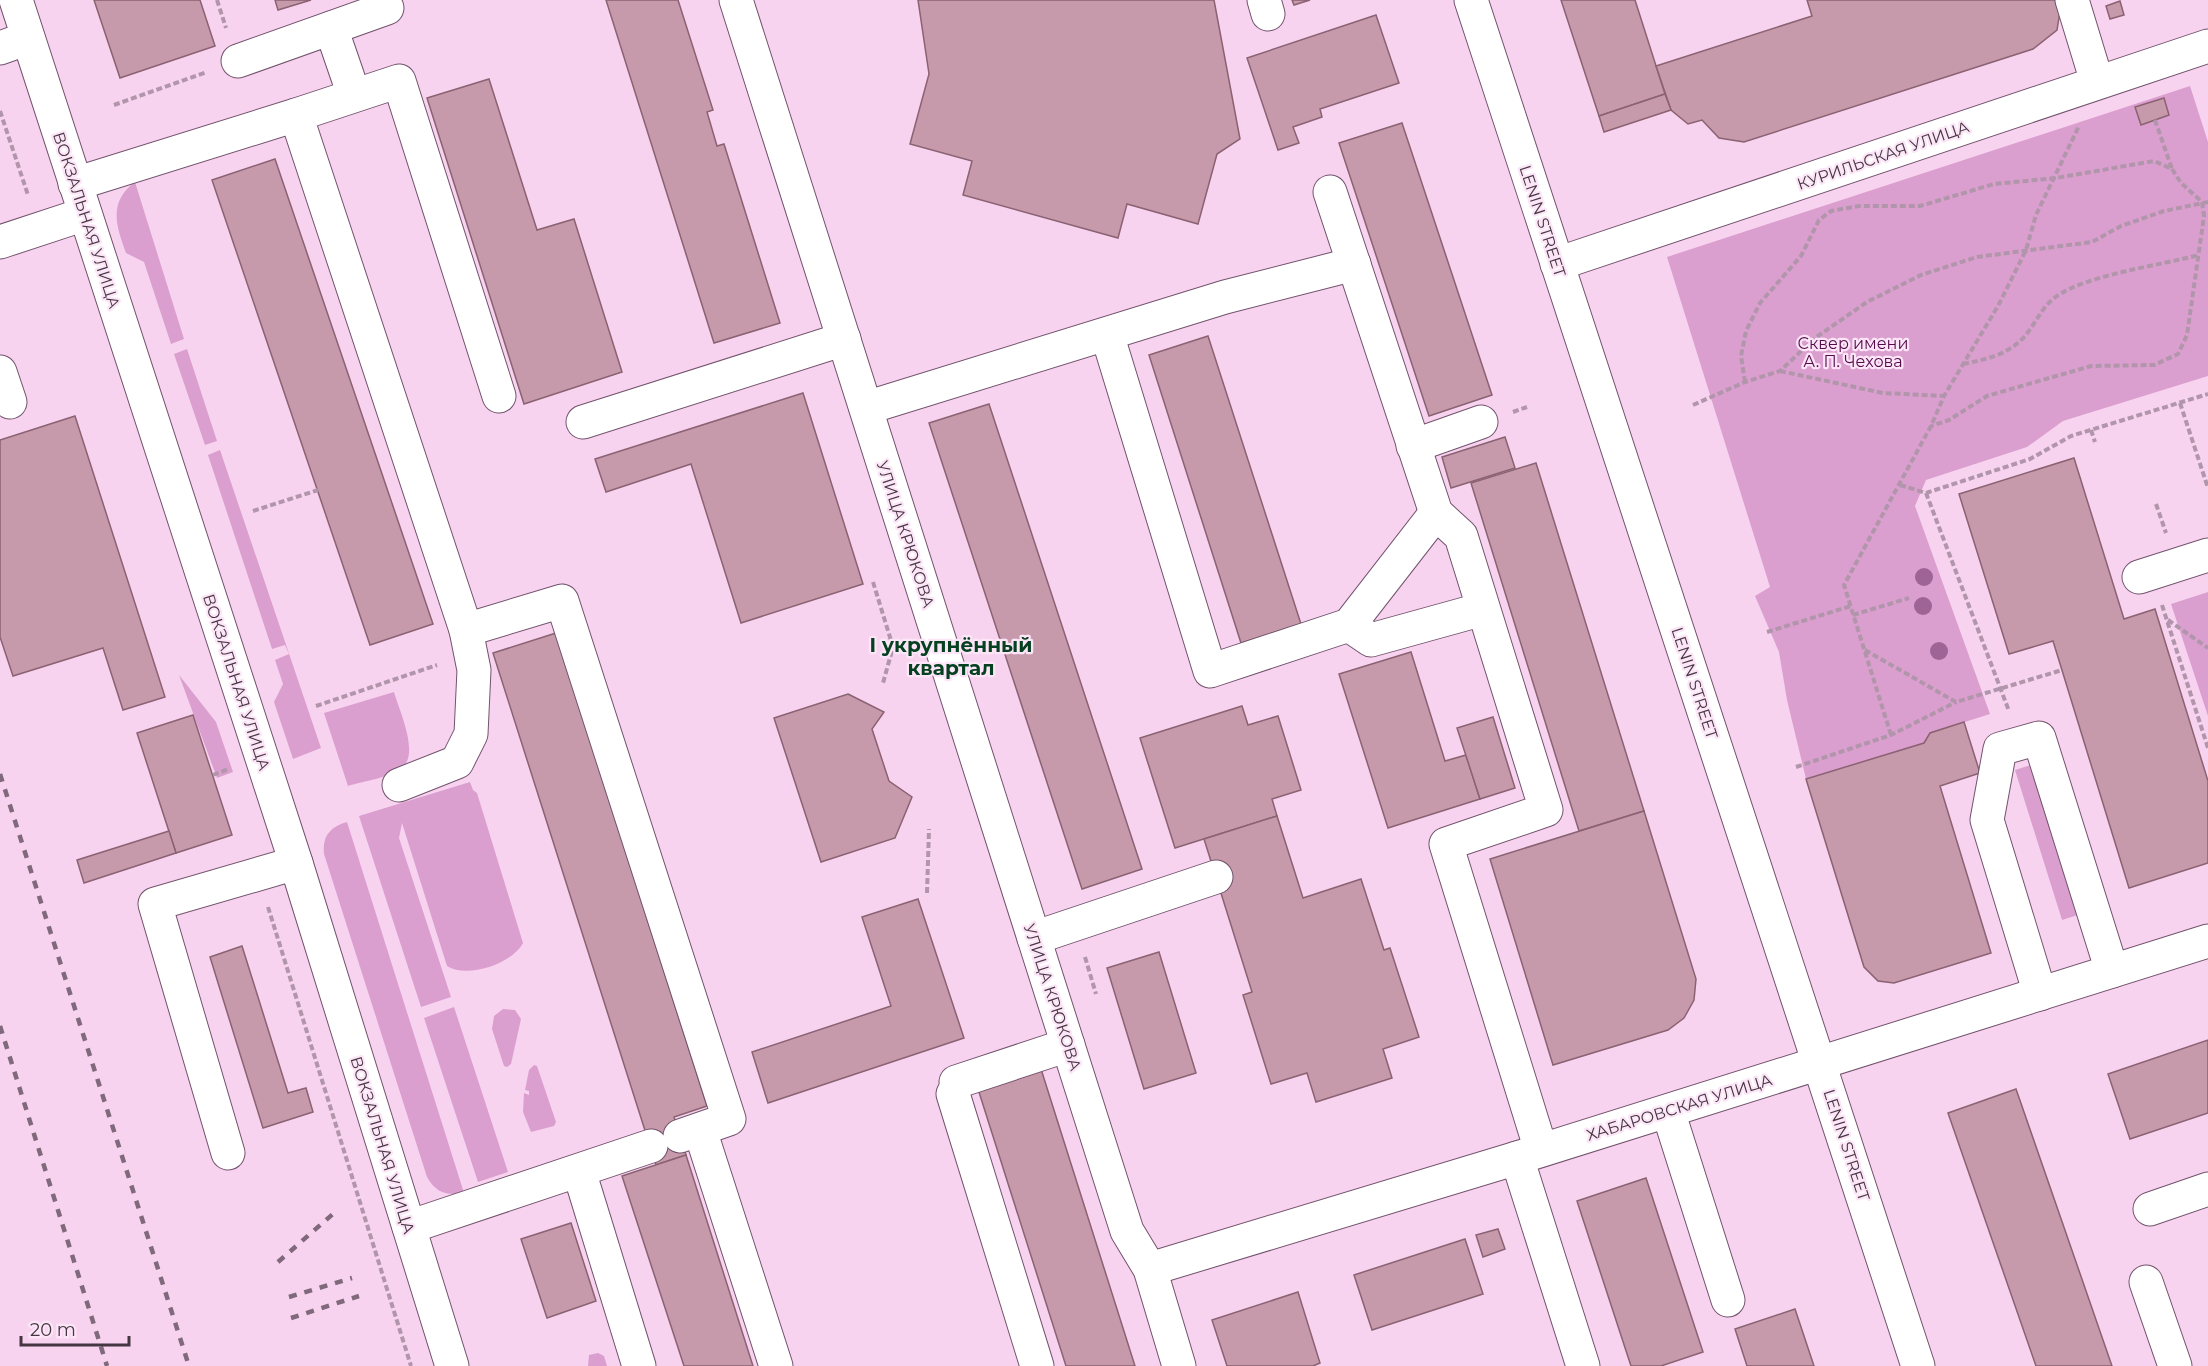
<svg xmlns="http://www.w3.org/2000/svg" width="2208" height="1366" font-family="Montserrat,sans-serif">
  <style>
    .green { fill: #db9fcf }
    .building { fill: #c69aab; stroke: #8a6272; stroke-width: 1.5 }
    .lines { fill: none; stroke-linecap: round; stroke-linejoin: round }
    .minor-casing { stroke: #72536c; stroke-width: 35 }
    .major-casing { stroke: #72536c; stroke-width: 35 }
    .path { stroke: #b195ab; stroke-width: 4; stroke-dasharray: 6 3; stroke-linecap: butt }
    .minor { stroke: #fff; stroke-width: 33 }
    .major { stroke: #fff; stroke-width: 33 }
    .rail { stroke: #7f697b; stroke-width: 4.5; stroke-dasharray: 8 8; stroke-linecap: butt }
    .tree { fill: #9e6496 }
    .labels { text-anchor: middle; stroke-width: 4.5; stroke-linejoin: round; paint-order: stroke }
    .street-label { font-size: 16px; fill: #453642; stroke: #fce5f7 }
    .park-label { font-size: 16px; fill: #540a4c; stroke: #fce5f7 }
    .quarter-label { font-size: 20px; font-weight: bold; fill: #054121; stroke: #fce5f7 }
  </style>
  <rect width="100%" height="100%" fill="#f8d3f0"/>
  <!-- green -->
  <g class="green">
    <polygon points="2190,86 2208,142 2208,376 2063,421 2027,447 1926,480 1915,506 1990,714 1930,733 1924,743 1806,779 1787,700 1779,652 1755,596 1770,587 1667,257"/>
    <path d="M135 182 184 339 171 344 144 262 126 253C116 226 108 202 135 182Z"/>
    <polygon points="187,349 217,441 205,445 174,354"/>
    <polygon points="220,450 321,748 293,759 274,702 283,684 275,660 289,654 285,645 272,649 208,455"/>
    <polygon points="2208,592 2208,716 2171,604"/>
    <polygon points="179,675 216,722 233,772 217,778"/>
    <path d="M394 692C399 710 420 754 402 768 389 778 364 781 348 786L324 713Z"/>
    <polygon points="2034,764 2081,914 2062,920 2015,770"/>
    <path d="M470 782 473 790 477 793 523 943C512 964 467 979 447 966L402 823 399 838 451 997 421 1007 359 816Z"/>
    <path d="M347 822 464 1193C447 1196 436 1193 427 1177L324 854C322 836 330 827 347 822Z"/>
    <polygon points="454,1007 508,1172 478,1182 424,1018"/>
    <polygon points="503,1009 515,1010 521,1019 511,1064 507,1067 504,1066 492,1029 494,1016"/>
    <polygon points="534,1065 537,1066 556,1122 554,1126 531,1132 523,1112 524,1093 529,1095 529,1091 525,1090 529,1070"/>
    <polygon points="598,1353 604,1356 607,1366 588,1366 589,1355"/>
  </g>
  <!-- building -->
  <g class="building">
    <polygon points="94,0 200,0 215,46 120,78"/>
    <polygon points="275,0 311,0 278,10"/>
    <polygon points="606,0 678,0 713,110 707,112 717,146 724,144 780,323 714,343"/>
    <polygon points="918,0 1214,0 1240,139 1217,154 1198,224 1127,204 1118,238 963,195 972,161 910,144 929,74"/>
    <polygon points="1292,0 1310,0 1294,5"/>
    <polygon points="1561,0 1635,0 1665,94 1599,116"/>
    <polygon points="1807,0 2059,0 2061,5 2057,30 2033,49 1744,142 1719,138 1702,120 1688,124 1671,110 1656,66 1812,16"/>
    <polygon points="2120,1 2124,15 2110,19 2106,6"/>
    <polygon points="1376,15 1399,83 1320,109 1322,117 1293,127 1299,143 1278,150 1247,58"/>
    <polygon points="489,79 537,230 574,219 622,372 524,404 427,98"/>
    <polygon points="1665,94 1671,110 1604,132 1599,116"/>
    <polygon points="2164,98 2169,115 2141,125 2135,107"/>
    <polygon points="1402,123 1492,395 1429,416 1339,143"/>
    <polygon points="275,159 433,624 370,645 212,180"/>
    <polygon points="1208,336 1301,624 1241,643 1149,355"/>
    <polygon points="803,393 863,584 741,623 691,464 606,492 595,459"/>
    <polygon points="989,404 1142,869 1082,889 929,423"/>
    <polygon points="75,416 165,697 123,710 103,648 13,676 0,637 0,440"/>
    <polygon points="1505,437 1515,468 1451,488 1442,457"/>
    <polygon points="2074,458 2124,619 2155,609 2208,781 2208,863 2129,888 2053,641 2009,654 1959,494"/>
    <polygon points="1536,463 1644,811 1579,831 1471,483"/>
    <polygon points="556,633 707,1106 674,1117 686,1155 656,1165 493,653"/>
    <polygon points="1411,652 1445,761 1466,755 1480,799 1388,828 1339,674"/>
    <polygon points="848,694 884,712 872,729 889,781 912,797 895,838 821,862 774,718"/>
    <polygon points="1242,706 1248,725 1278,716 1301,790 1272,799 1277,816 1175,848 1140,738"/>
    <polygon points="193,715 232,835 176,853 137,733"/>
    <polygon points="1493,717 1515,788 1480,799 1457,728"/>
    <polygon points="1964,722 1980,773 1940,786 1991,953 1894,983 1878,981 1864,967 1806,779 1924,743 1930,733"/>
    <polygon points="1644,811 1696,979 1694,1000 1684,1018 1668,1030 1553,1065 1490,859"/>
    <polygon points="1277,816 1303,898 1361,879 1384,950 1390,948 1419,1037 1383,1049 1392,1078 1316,1102 1307,1073 1271,1084 1243,995 1252,992 1204,839"/>
    <polygon points="169,831 176,853 84,883 77,860"/>
    <polygon points="918,899 964,1038 768,1103 752,1052 891,1006 862,917"/>
    <polygon points="242,946 288,1093 306,1088 313,1112 263,1128 210,957"/>
    <polygon points="1159,952 1196,1073 1144,1089 1107,968"/>
    <polygon points="2208,1040 2208,1113 2130,1139 2108,1074"/>
    <polygon points="1041,1069 1135,1366 1066,1366 978,1089"/>
    <polygon points="2016,1089 2058,1210 2112,1366 2036,1366 1948,1113"/>
    <polygon points="686,1155 753,1366 684,1366 622,1176"/>
    <polygon points="1646,1178 1703,1352 1661,1366 1631,1366 1577,1201"/>
    <polygon points="571,1223 596,1301 547,1318 521,1239"/>
    <polygon points="1498,1229 1505,1249 1483,1257 1476,1235"/>
    <polygon points="1465,1239 1483,1294 1372,1330 1354,1275"/>
    <polygon points="1298,1292 1320,1363 1313,1366 1227,1366 1212,1320"/>
    <polygon points="1795,1309 1814,1366 1747,1366 1735,1329"/>
  </g>
  <g class="lines">
    <!-- minor casing -->
    <g class="minor-casing">
      <g id="minor">
        <polyline points="16,0 296,863 452,1366"/>
        <polyline points="736,0 1127,1231 1150,1269 1179,1366"/>
        <polyline points="1264,0 1268,14"/>
        <polyline points="2072,0 2097,82"/>
        <polyline points="331,28 354,95"/>
        <polyline points="0,48 28,38"/>
        <polyline points="238,61 387,8"/>
        <polyline points="296,115 399,81 499,396"/>
        <polyline points="75,184 296,115 466,630 562,601 729,1119 680,1136"/>
        <polyline points="1330,192 1436,513 1461,536 1546,810 1446,844 1541,1150"/>
        <polyline points="0,242 85,214"/>
        <polyline points="1557,264 2208,46"/>
        <polyline points="1107,334 1210,671 1349,625 1436,513"/>
        <polyline points="0,372 10,402"/>
        <polyline points="866,408 1225,297 1354,264"/>
        <polyline points="583,422 844,339"/>
        <polyline points="1413,446 1481,422"/>
        <polyline points="2139,577 2208,555"/>
        <polyline points="1349,625 1371,640 1483,609"/>
        <polyline points="399,785 457,762 471,734 474,670 466,630"/>
        <polyline points="1034,938 1216,877"/>
        <polyline points="2040,994 1987,820 2000,749 2039,738 2112,971"/>
        <polyline points="956,1082 1068,1045"/>
        <polyline points="953,1094 1037,1366"/>
        <polyline points="1668,1111 1728,1300"/>
        <polyline points="700,1130 776,1366"/>
        <polyline points="228,1153 155,904 296,863"/>
        <polyline points="1517,1158 1583,1366"/>
        <polyline points="579,1171 639,1366"/>
        <polyline points="2150,1209 2208,1189"/>
        <polyline points="409,1227 651,1146"/>
        <polyline points="1150,1269 1517,1158 2208,941"/>
        <polyline points="2146,1282 2175,1366"/>
      </g>
    </g>
    <!-- major casing -->
    <g class="major-casing">
      <polyline id="major" points="1471,0 1918,1366"/>
    </g>
    <!-- path -->
    <g class="path">
      <polyline points="217,0 226,28"/>
      <polyline points="114,105 207,72"/>
      <polyline points="0,111 28,195"/>
      <polyline points="2155,120 2172,169"/>
      <path d="M1963 364C1987 359 2008 355 2025 336 2036 323 2042 306 2057 296 2087 275 2161 265 2199 255"/>
      <polyline points="1780,371 1883,393 1944,396"/>
      <polyline points="1745,382 1741,356 1746,331 1760,303 1801,256 1819,220 1831,211 1859,206 1920,206 1994,184 2056,178 2154,161 2172,169 2181,183 2202,202 2204,216 2187,335 2178,354 2154,365 2091,366 1987,396 1949,420 1931,426"/>
      <polyline points="2180,403 2208,488"/>
      <polyline points="1693,405 1745,382 1780,371 1815,338 1867,302 1921,275 1977,257 2092,242 2121,226 2164,211 2208,202"/>
      <polyline points="1513,412 1527,407"/>
      <polyline points="2091,430 2095,442"/>
      <polyline points="1900,485 1926,493 2030,459 2071,436 2208,394"/>
      <polyline points="1926,493 2009,711"/>
      <polyline points="2156,504 2166,533"/>
      <polyline points="253,511 318,490"/>
      <polyline points="873,582 893,647 883,683"/>
      <polyline points="2162,605 2208,748"/>
      <polyline points="1853,615 1909,598"/>
      <polyline points="2168,620 2208,648"/>
      <polyline points="1767,632 1851,606"/>
      <polyline points="1865,650 1956,702 2062,670"/>
      <polyline points="316,706 437,665"/>
      <polyline points="1891,735 1844,585 1931,426 1944,396 1998,306 2026,250 2036,215 2079,126"/>
      <polyline points="1796,767 1891,735 1956,702"/>
      <polyline points="213,775 229,769"/>
      <polyline points="927,893 929,829"/>
      <polyline points="268,907 411,1366"/>
      <polyline points="1085,957 1096,994"/>
    </g>
    <!-- minor -->
    <use href="#minor" class="minor"/>
    <!-- major -->
    <use href="#major" class="major"/>
    <!-- rail -->
    <g class="rail">
      <polyline points="0,774 189,1366"/>
      <polyline points="0,1026 107,1366"/>
      <polyline points="278,1262 334,1213"/>
      <polyline points="289,1297 352,1278"/>
      <polyline points="291,1318 359,1296"/>
    </g>
  </g>
  <!-- trees -->
  <g class="tree">
    <circle cx="1924" cy="577" r="9"/>
    <circle cx="1923" cy="606" r="9"/>
    <circle cx="1939" cy="651" r="9"/>
  </g>
  <g class="labels">
    <!-- street labels -->
    <g class="street-label">
      <text transform="translate(1883 155) rotate(-19)" y="6">КУРИЛЬСКАЯ УЛИЦА</text>
      <text transform="translate(87 220) rotate(72)" y="6">ВОКЗАЛЬНАЯ УЛИЦА</text>
      <text transform="translate(1543 221) rotate(72)" y="6">LENIN STREET</text>
      <text transform="translate(906 534) rotate(72)" y="6">УЛИЦА КРЮКОВА</text>
      <text transform="translate(237 682) rotate(72)" y="6">ВОКЗАЛЬНАЯ УЛИЦА</text>
      <text transform="translate(1695 683) rotate(72)" y="6">LENIN STREET</text>
      <text transform="translate(1053 997) rotate(72)" y="6">УЛИЦА КРЮКОВА</text>
      <text transform="translate(1679 1107) rotate(-17)" y="6">ХАБАРОВСКАЯ УЛИЦА</text>
      <text transform="translate(383 1145) rotate(73)" y="6">ВОКЗАЛЬНАЯ УЛИЦА</text>
      <text transform="translate(1847 1145) rotate(72)" y="6">LENIN STREET</text>
    </g>
    <!-- park labels -->
    <g class="park-label">
      <text x="1853" y="349">Сквер имени<tspan x="1853" dy="18">А. П. Чехова</tspan></text>
    </g>
    <!-- quarter labels -->
    <g class="quarter-label">
      <text x="951" y="652">I укрупнённый<tspan x="951" dy="23">квартал</tspan></text>
    </g>
  </g>
  <!-- scale -->
  <path d="M21 1336v9h108v-9" fill="none" stroke="#453642" stroke-width="3"/>
  <text x="30" y="1336" font-size="18" fill="#453642" stroke="#fce5f7" stroke-width="4.5" paint-order="stroke">20 m</text>
</svg>
